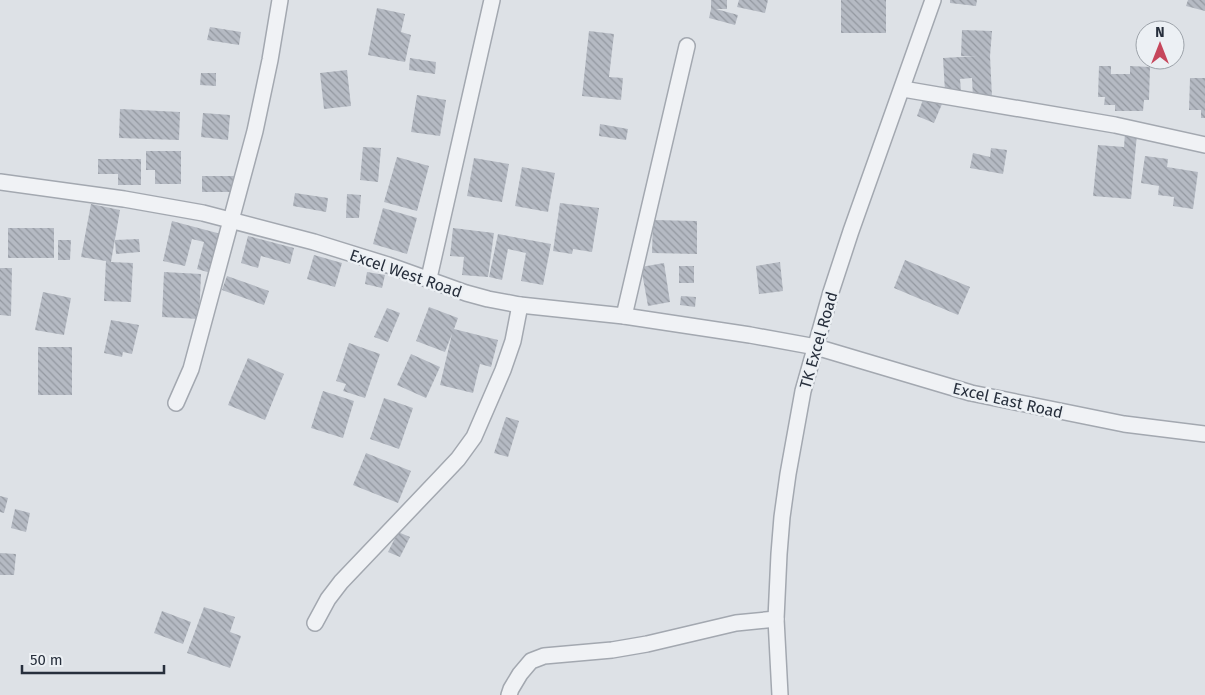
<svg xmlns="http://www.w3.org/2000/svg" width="1205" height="695" font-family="'Fira Sans',sans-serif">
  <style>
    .building { fill: url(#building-back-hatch) }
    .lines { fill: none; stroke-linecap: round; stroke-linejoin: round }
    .minor-casing { stroke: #a3a8b0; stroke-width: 18 }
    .minor { stroke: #f0f2f5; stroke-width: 15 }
    .labels { text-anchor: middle; stroke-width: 5; stroke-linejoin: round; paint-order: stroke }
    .street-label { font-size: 16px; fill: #272f3c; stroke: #ecf0f4 }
  </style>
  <defs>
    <pattern id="building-back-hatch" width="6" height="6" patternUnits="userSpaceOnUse" patternTransform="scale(1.25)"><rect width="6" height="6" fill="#b5bac3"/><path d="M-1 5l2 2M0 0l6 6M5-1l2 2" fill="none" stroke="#9398a0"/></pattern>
  </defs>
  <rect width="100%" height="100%" fill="#dde1e6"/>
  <!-- building -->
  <g class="building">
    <polygon points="711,0 727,0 727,9 716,9 738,15 735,25 709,18 711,9"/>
    <polygon points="739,0 768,0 765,13 737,7"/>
    <rect x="841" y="0" width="45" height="33"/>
    <polygon points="950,0 977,0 976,6 950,3"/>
    <polygon points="1188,0 1205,0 1205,11 1186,6"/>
    <polygon points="377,8 405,14 401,32 411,35 405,62 368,55"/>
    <polygon points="210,27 241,32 239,45 207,40"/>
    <polygon points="962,30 992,31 990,56 992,97 973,98 972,78 960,79 961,91 945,92 943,58 977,56 961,56"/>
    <polygon points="589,31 614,34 609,77 623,78 621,100 582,96"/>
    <polygon points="410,58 436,62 435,74 409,70"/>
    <polygon points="1099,66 1111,66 1111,74 1130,74 1130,66 1150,67 1149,100 1144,100 1143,111 1115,111 1115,105 1104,105 1105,97 1098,97"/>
    <polygon points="347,70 351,106 324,109 320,73"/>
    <polygon points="201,73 216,73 216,86 200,85"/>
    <polygon points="1190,78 1205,78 1205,118 1201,118 1201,110 1189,110"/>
    <polygon points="417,95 446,100 440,136 411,132"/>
    <polygon points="924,97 942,104 934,123 917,116"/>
    <polygon points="120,109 180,112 179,140 119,138"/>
    <polygon points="203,113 230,115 228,140 201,137"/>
    <polygon points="600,124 628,129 626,140 599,136"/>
    <polygon points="1125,133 1137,134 1131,199 1093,196 1098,145 1124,147"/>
    <polygon points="363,147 381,148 378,182 360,180"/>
    <polygon points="991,148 1007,150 1003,174 970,168 973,153 990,157"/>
    <polygon points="146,151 181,151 181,184 155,184 155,170 146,170"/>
    <polygon points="1145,156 1168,159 1167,167 1198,172 1193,209 1173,206 1174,197 1158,195 1159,186 1141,183"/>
    <polygon points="397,157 429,166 417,211 384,202"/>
    <polygon points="474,158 509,164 502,202 467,196"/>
    <polygon points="98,159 141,159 141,185 118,185 118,174 98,174"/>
    <polygon points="522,167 555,173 548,212 515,206"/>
    <rect x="202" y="176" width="43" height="16"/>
    <polygon points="295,193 328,198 326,212 293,206"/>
    <polygon points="347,194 361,195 359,218 346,218"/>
    <polygon points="560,203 599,208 592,252 573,249 572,254 553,251"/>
    <polygon points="91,204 120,210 111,262 133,263 131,302 104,301 106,261 81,257"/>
    <polygon points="383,208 417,218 407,254 373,244"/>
    <polygon points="653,220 697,221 697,254 652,253"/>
    <polygon points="172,221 221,234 211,273 197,269 204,242 192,239 185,266 163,261"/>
    <rect x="8" y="228" width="46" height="30"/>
    <polygon points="453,228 494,233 488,277 462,275 464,257 450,256"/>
    <polygon points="498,234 551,244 543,285 521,281 526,253 508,249 502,280 489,277"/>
    <polygon points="248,236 294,248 290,264 261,256 258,268 241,263"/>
    <polygon points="139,239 140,252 116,254 115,240"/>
    <polygon points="58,240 71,240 70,260 58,260"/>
    <polygon points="314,255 342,263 335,287 307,279"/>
    <polygon points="905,260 970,287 958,315 894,288"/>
    <polygon points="780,262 783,291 759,294 756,266"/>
    <polygon points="664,263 670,302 648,306 641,267"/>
    <rect x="679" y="266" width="15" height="17"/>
    <polygon points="0,268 12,268 11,316 0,315"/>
    <polygon points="164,272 201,274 199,319 162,317"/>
    <polygon points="367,272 385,275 382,288 365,284"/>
    <polygon points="227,276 269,291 264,305 222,290"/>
    <polygon points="43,292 71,298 64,335 35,330"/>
    <polygon points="681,296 696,297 695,307 680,305"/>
    <polygon points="429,307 458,318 454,329 498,340 491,367 480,364 473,393 440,385 452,334 445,352 416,341"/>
    <polygon points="387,308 400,313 388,342 374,337"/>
    <polygon points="111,320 139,325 132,354 123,352 122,357 104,353"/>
    <polygon points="349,343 380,354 365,398 343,391 346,384 336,381"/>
    <rect x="38" y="347" width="34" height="48"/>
    <polygon points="411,354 440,367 426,398 397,385"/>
    <polygon points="248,358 284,374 265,420 228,405"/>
    <polygon points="323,391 354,401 343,438 311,428"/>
    <polygon points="384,398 413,408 399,449 370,439"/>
    <polygon points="506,417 519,421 508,457 494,453"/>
    <polygon points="366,453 411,471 398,503 353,485"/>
    <polygon points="0,496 8,498 4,513 0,512"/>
    <polygon points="15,509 30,513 26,532 11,528"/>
    <polygon points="398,532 410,537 400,557 388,552"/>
    <polygon points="0,553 16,554 14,575 0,575"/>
    <polygon points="204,607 235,617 230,632 241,636 230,668 187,653"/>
    <polygon points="162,611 191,622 183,644 154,633"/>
  </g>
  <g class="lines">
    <!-- minor casing -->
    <g class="minor-casing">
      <g id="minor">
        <polyline points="903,89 1115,125 1205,145"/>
        <polyline points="0,182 124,199 203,213 314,242 388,265 466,293 488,299 520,305 624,316 750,335 816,347 971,393 1124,424 1205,434"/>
        <polyline points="429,278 492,0"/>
        <polyline points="624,316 687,46"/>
        <polyline points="176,403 191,369 255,131 270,60 280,0"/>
        <polyline points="315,623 328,599 341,582 441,477 458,459 474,437 503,370 513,341 520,305"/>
        <polyline points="509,695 511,689 520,674 531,661 544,656 612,650 647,644 736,623 776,619"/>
        <polyline points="780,695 776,619 779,554 782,517 788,474 803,391 831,292 851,231 933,0"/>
      </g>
    </g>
    <!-- minor -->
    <use href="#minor" class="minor"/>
  </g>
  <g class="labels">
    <!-- street labels -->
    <g class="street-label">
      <text transform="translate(406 273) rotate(19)" y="6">Excel West Road</text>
      <text transform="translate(818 340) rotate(-74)" y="6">TK Excel Road</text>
      <text transform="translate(1008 400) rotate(13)" y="6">Excel East Road</text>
    </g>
  </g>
  <!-- north arrow -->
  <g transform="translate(1160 45)"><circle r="24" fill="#ecf0f4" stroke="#9da3aa"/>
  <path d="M0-4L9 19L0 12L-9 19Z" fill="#c6475c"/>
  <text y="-8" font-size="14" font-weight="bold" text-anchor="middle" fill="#272f3c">N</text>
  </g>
  <!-- scale -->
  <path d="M22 665v8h142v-8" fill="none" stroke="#272f3c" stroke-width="2.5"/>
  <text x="30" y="665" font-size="15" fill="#272f3c" stroke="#ecf0f4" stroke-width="4" paint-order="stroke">50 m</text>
</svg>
